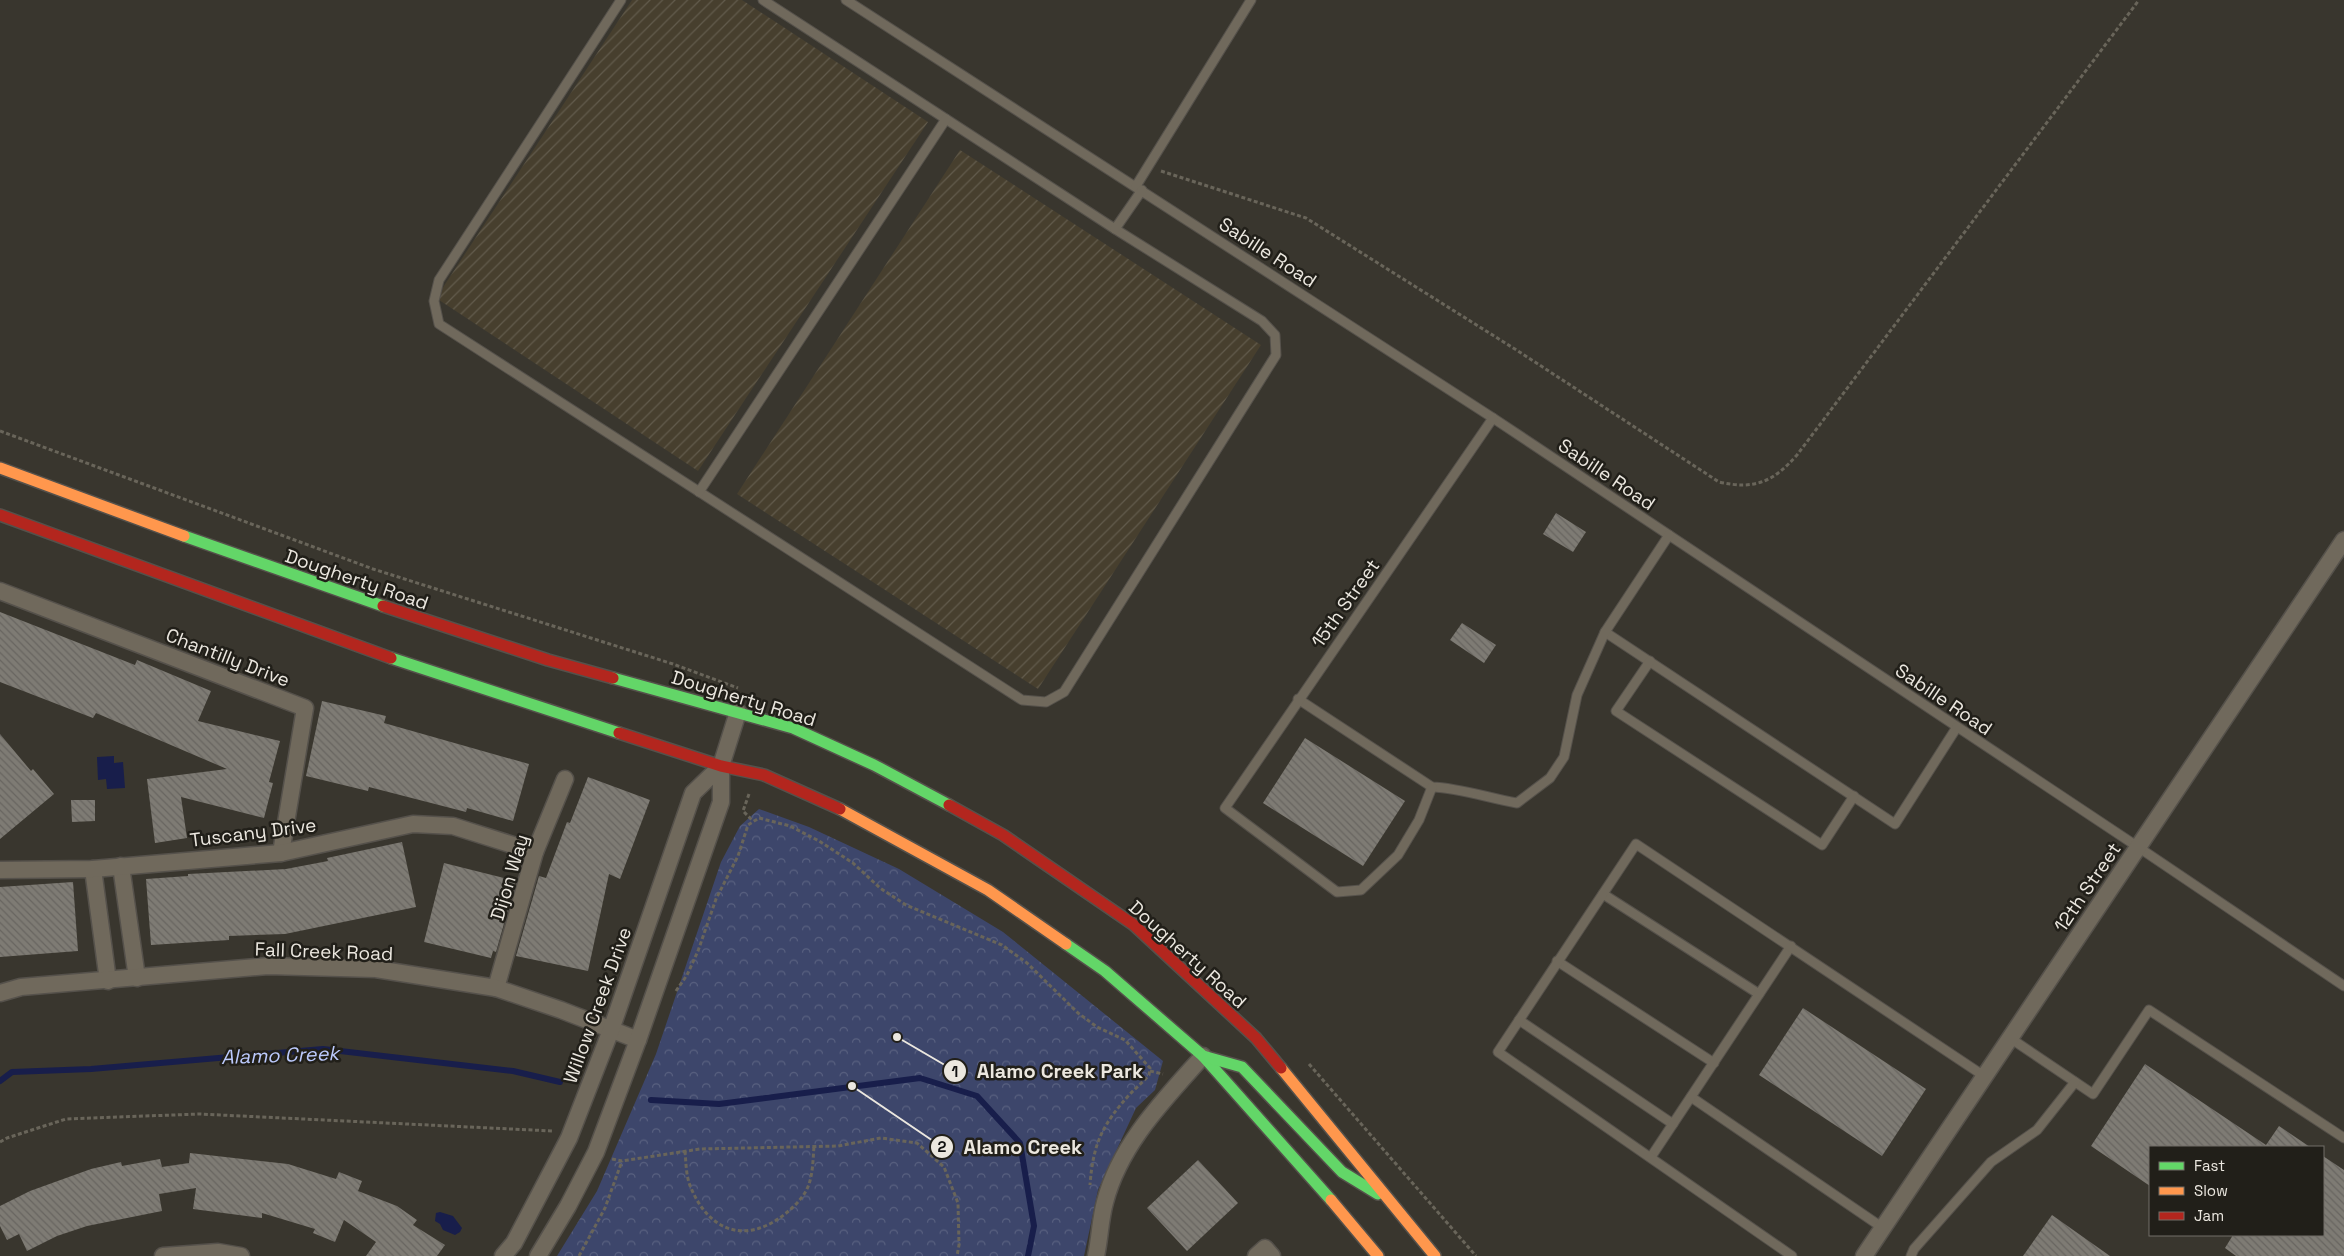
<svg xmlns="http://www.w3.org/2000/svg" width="2344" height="1256" font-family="'Space Grotesk',sans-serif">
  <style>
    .industrial { fill: url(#industrial-furrows) }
    .forest { fill: url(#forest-crowns) }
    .water { fill: #181e4b }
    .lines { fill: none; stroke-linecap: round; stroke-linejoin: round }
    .stream { stroke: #181e4b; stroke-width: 6 }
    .building { fill: url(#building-back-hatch) }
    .lane-casing { stroke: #55514b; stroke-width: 11 }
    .street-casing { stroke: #55514b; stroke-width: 19 }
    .fast-casing { stroke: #55514b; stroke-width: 14 }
    .slow-casing { stroke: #55514b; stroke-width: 14 }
    .jam-casing { stroke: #55514b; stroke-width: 14 }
    .path { stroke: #69655a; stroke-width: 3; stroke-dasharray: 4 2.5; stroke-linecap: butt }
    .lane { stroke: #70695c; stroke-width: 9 }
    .street { stroke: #70695c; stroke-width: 16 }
    .fast { stroke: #63d668; stroke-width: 11 }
    .slow { stroke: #ff974d; stroke-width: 11 }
    .jam { stroke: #b3261e; stroke-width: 11 }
    .labels { text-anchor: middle; stroke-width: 5; stroke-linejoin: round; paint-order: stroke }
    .street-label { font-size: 19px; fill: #ebe7df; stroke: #211f19 }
    .water-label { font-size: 20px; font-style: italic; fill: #bccafd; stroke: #211f19 }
    .leader { fill: none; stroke: #ebe7df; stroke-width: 2 }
    .callout-dot { fill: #ebe7df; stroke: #211f19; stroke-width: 2 }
    .mark-label { font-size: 15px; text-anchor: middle; font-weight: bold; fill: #111 }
    .callout-label { font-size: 20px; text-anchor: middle; font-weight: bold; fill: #ebe7df; stroke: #211f19; stroke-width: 5; stroke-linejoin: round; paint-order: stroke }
  </style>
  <defs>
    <pattern id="industrial-furrows" width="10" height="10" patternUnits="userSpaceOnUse" patternTransform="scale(1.25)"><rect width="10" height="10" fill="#473f2e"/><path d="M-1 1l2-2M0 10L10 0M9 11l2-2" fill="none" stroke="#625b4c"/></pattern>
    <pattern id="forest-crowns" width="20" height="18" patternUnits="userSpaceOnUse" patternTransform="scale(1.25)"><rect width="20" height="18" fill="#3d466b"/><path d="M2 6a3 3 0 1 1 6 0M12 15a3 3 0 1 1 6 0" fill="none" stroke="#596180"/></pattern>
    <pattern id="building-back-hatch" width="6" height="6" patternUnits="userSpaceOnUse" patternTransform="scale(1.25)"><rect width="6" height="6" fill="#7e7b74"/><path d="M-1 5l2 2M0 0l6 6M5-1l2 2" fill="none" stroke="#686560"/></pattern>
  </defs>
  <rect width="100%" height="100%" fill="#39362e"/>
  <!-- industrial -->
  <g class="industrial">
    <polygon points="632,0 742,0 928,122 698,471 436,298"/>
    <polygon points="960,150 1261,345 1038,689 737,494"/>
  </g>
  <!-- forest -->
  <polygon class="forest" points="759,809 809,827 899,869 1003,932 1163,1061 1155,1090 1136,1108 1098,1190 1084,1256 557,1256 597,1191 656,1054 721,862 740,826"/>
  <!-- water -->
  <g class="water">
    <polygon points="114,756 114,763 123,762 125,788 107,789 106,779 98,780 97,757"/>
    <polygon points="440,1212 453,1216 462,1228 460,1232 455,1235 443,1230 440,1224 435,1221 436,1213"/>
  </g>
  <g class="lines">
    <!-- stream -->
    <g class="stream">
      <polyline points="0,1081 12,1072 91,1069 323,1049 513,1071 560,1082"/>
      <polyline points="651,1100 719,1104 920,1078 977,1096 1020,1143 1034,1226 1028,1256"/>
    </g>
  </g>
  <!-- building -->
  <g class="building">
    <polygon points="1556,513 1586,532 1573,552 1543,534"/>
    <polygon points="0,612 135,665 137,660 211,691 198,721 280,741 269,782 273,783 264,818 181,797 187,838 155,843 147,779 227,769 96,713 93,718 0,682"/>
    <polygon points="1462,623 1496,645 1484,663 1450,640"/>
    <polygon points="322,701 386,716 384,723 529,764 513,821 467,808 466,812 369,787 368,791 306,776"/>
    <polygon points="0,734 31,771 33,769 54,794 0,839"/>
    <polygon points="1305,738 1405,801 1363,866 1263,803"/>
    <polygon points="588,777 650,800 620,879 609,874 588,971 516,956 539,876 546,878 567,822 570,823"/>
    <polygon points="71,800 95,800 95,821 72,822"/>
    <polygon points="402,842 416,907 285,934 229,936 229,940 151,945 146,879 188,876 188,874 286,869 328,861 327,858"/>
    <polygon points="444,863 516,881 496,952 493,951 491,958 424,942"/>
    <polygon points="73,882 78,951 0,957 0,887"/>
    <polygon points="1803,1008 1926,1089 1882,1156 1759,1075"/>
    <polygon points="2145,1064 2266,1145 2279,1126 2310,1147 2150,1147 2150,1186 2091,1146"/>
    <polygon points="190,1153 288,1164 336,1179 339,1172 362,1181 358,1191 397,1206 417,1220 413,1225 445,1245 437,1256 366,1256 376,1242 344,1220 335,1242 313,1233 315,1229 262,1213 262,1218 193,1209 196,1188 159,1194 162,1211 87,1226 57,1236 27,1251 19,1234 7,1240 0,1226 0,1206 30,1191 91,1169 121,1162 122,1166 160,1159 162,1167 189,1163"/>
    <polygon points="2323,1156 2344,1170 2344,1256 2236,1256 2225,1248 2233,1235 2323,1235"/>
    <polygon points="1198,1160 1238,1203 1187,1251 1147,1208"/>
    <polygon points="2052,1215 2110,1256 2023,1256"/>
  </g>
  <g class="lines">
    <!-- lane casing -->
    <g class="lane-casing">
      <g id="lane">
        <polyline points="621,0 439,280 434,301 439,324 1022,700 1046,702 1064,692 1276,355 1275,335 1262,321 1115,229 763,0"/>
        <polyline points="846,0 1493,418 2138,847 2344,986"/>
        <polyline points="1136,186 1251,0"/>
        <polyline points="1115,229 1142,190"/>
        <polyline points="699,492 946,119"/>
        <polyline points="1605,632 1895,824 1957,727"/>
        <polyline points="1650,661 1616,711 1822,845 1854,796"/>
        <path d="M1298 699 1432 787C1460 788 1488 798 1517 803L1550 778 1564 757 1577 695 1605 632 1669 535"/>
        <polyline points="1432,787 1419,820 1398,855 1361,890 1337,892 1225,808 1493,418"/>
        <polyline points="1603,894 1759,994"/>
        <polyline points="1557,961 1714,1063"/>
        <polyline points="1519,1020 1673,1124"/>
        <polyline points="2010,1038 2093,1094 2149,1010 2344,1138"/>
        <polyline points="1691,1097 1883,1228"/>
        <polyline points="1651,1157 1791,946"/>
        <polyline points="1792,1256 1498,1052 1636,844 1984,1076"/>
        <polyline points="1911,1256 1914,1249 1991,1162 2037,1130 2075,1082"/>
      </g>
    </g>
    <!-- street casing -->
    <g class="street-casing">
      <g id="street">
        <polyline points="0,591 305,708 281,853"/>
        <polyline points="121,866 137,978"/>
        <polyline points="93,869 108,981"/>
        <polyline points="0,870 93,869 281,853 413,824 453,826 535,852"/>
        <polyline points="496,988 535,852 565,779"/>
        <polyline points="0,993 21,987 268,966 376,969 496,988 561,1010 638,1040"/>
        <polyline points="163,1256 218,1252 241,1256"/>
        <polyline points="503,1256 514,1243 569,1138 611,1030 693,793 721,766"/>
        <polyline points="538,1256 568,1206 596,1152 638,1040 721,802 721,766 738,712"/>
        <path d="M1096 1256C1100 1238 1100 1220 1105 1202 1120 1144 1164 1100 1203 1056"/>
        <polyline points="1256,1256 1265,1248 1272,1256"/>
        <polyline points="1864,1256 2344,540"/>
      </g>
    </g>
    <!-- fast casing -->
    <g class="fast-casing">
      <g id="fast">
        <polyline points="184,536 383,606"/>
        <polyline points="391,658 619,733"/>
        <polyline points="613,678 793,728 874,765 949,805"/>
        <polyline points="1066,944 1105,971 1203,1056 1331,1200"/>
        <polyline points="1203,1056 1242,1067 1342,1172 1378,1194"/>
      </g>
    </g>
    <!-- slow casing -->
    <g class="slow-casing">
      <g id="slow">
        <polyline points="0,468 184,536"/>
        <polyline points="840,809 988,890 1066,944"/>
        <polyline points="1281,1068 1435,1256"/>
        <polyline points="1331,1200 1378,1256"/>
      </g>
    </g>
    <!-- jam casing -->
    <g class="jam-casing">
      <g id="jam">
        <polyline points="0,515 391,658"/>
        <polyline points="383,606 548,660 613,678"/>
        <polyline points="619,733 721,766 764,775 840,809"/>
        <polyline points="949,805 1003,835 1134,925 1256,1038 1281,1068"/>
      </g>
    </g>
    <!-- path -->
    <g class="path">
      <path d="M1161 171 1306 218 1518 351 1719 482C1755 490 1773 482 1797 455L2139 0"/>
      <polyline points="0,431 373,569 673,664 738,688"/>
      <polyline points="749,794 743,811 752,820"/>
      <path d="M676 991 687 975 698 951 716 899 738 856 748 825 759 818 790 826 819 841 853 863 880 888 906 905 1002 945 1027 963 1078 1013 1097 1027 1125 1040 1150 1068 1149 1075C1143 1082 1136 1088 1130 1094 1102 1125 1093 1144 1090 1185"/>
      <polyline points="1309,1064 1476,1256"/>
      <polyline points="1150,1071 1163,1074"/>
      <polyline points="0,1142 7,1138 66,1119 199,1114 552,1131"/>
      <path d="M685 1151C686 1163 686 1177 691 1188 710 1233 747 1244 785 1214 795 1206 805 1196 809 1184 813 1172 813 1159 814 1146"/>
      <polyline points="612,1159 622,1161 700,1149 838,1146 881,1138 917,1143 944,1167 958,1203 959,1245 957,1256"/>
      <polyline points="579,1256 605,1208 622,1161"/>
    </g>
    <!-- lane -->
    <use href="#lane" class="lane"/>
    <!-- street -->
    <use href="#street" class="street"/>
    <!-- fast -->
    <use href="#fast" class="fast"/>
    <!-- slow -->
    <use href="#slow" class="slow"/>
    <!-- jam -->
    <use href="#jam" class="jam"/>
  </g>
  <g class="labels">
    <!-- street labels -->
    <g class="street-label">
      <text transform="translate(1268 252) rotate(33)" y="7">Sabille Road</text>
      <text transform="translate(1607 474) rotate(34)" y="7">Sabille Road</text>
      <text transform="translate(357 579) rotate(19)" y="7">Dougherty Road</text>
      <text transform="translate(1345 603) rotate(-55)" y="7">15th Street</text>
      <text transform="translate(228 657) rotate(21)" y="7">Chantilly Drive</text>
      <text transform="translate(744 698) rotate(17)" y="7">Dougherty Road</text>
      <text transform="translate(1944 699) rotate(34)" y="7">Sabille Road</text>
      <text transform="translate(253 832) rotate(-7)" y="7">Tuscany Drive</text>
      <text transform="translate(509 877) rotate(-73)" y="7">Dijon Way</text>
      <text transform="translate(2087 887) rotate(-56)" y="7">12th Street</text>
      <text transform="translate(324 951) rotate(2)" y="7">Fall Creek Road</text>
      <text transform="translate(1188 954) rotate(42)" y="7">Dougherty Road</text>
      <text transform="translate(597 1005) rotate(-70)" y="7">Willow Creek Drive</text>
    </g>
    <!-- water labels -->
    <g class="water-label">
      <text transform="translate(280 1055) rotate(-2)" y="7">Alamo Creek</text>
    </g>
  </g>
  <!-- callouts -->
  <path class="leader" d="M897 1037L955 1071M852 1086L942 1147"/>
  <g class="callout-dot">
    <circle cx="897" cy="1037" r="5"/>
    <circle cx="852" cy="1086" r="5"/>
    <circle cx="955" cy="1071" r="12"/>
    <circle cx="942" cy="1147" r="12"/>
  </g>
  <g class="mark-label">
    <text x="955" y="1077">1</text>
    <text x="942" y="1152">2</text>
  </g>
  <g class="callout-label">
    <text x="1060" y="1078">Alamo Creek Park</text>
    <text x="1023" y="1154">Alamo Creek</text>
  </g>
  <!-- legend -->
  <rect x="2149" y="1146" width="175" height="90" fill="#211f19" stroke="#726f68"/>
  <rect x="2159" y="1162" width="25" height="8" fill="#63d668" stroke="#726f68"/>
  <text x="2194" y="1171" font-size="15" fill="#ebe7df">Fast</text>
  <rect x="2159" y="1187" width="25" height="8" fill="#ff974d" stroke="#726f68"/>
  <text x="2194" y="1196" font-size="15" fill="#ebe7df">Slow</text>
  <rect x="2159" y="1212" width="25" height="8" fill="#b3261e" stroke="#726f68"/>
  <text x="2194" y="1221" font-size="15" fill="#ebe7df">Jam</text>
</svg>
